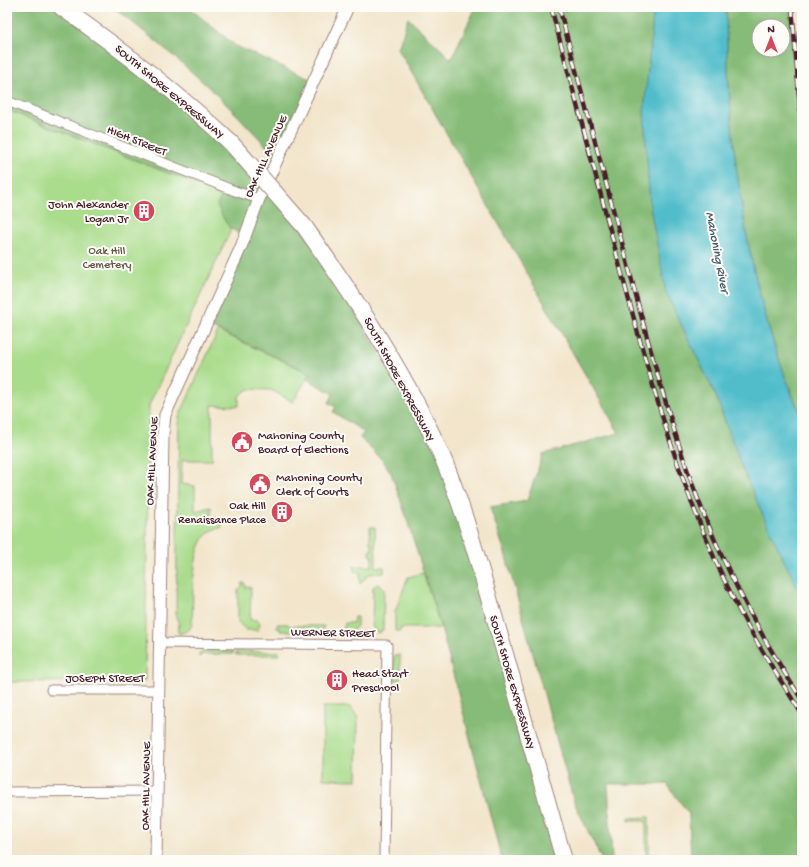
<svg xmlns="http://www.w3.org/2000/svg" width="809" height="867" font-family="'Gochi Hand',sans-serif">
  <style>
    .green { fill: #a9dc8b; stroke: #7a7e5b }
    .forest { fill: #86bc77; stroke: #686e51; fill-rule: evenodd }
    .water { fill: #51bdcb; stroke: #4e6e7b }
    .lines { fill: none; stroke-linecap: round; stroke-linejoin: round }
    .minor-casing { stroke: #9e827b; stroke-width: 11 }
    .tertiary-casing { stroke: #9e827b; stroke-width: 13 }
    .motorway-casing { stroke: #9e827b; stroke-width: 18 }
    .minor { stroke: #fff; stroke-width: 9 }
    .tertiary { stroke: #fff; stroke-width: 11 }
    .motorway { stroke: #fff; stroke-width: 16 }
    .rail-casing { stroke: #4a1f2b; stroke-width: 4.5 }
    .rail { stroke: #fdfcf7; stroke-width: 3; stroke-dasharray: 9; stroke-linecap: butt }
    .motorway-bridge-casing { stroke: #9e827b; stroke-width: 18; stroke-linecap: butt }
    .motorway-bridge { stroke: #fff; stroke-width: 16 }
    .labels { text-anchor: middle; stroke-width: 4; stroke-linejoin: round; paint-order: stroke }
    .street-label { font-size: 12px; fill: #4a1f2b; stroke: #fdfcf7 }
    .poi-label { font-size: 12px; fill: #4a1f2b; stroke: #fdfcf7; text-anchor: start }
    .park-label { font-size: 12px; fill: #665848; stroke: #fdfcf7 }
    .water-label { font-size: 13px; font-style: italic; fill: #4d5e6b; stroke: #fdfcf7 }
  </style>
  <rect width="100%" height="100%" fill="#fdfcf7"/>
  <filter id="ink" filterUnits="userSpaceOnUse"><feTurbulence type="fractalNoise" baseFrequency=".025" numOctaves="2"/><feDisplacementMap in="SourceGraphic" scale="8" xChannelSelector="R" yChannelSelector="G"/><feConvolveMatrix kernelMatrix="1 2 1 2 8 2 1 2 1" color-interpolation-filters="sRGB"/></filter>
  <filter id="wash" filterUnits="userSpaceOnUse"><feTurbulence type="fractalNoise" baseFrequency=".012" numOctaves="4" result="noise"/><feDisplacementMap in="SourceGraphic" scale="16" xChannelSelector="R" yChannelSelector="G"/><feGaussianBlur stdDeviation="0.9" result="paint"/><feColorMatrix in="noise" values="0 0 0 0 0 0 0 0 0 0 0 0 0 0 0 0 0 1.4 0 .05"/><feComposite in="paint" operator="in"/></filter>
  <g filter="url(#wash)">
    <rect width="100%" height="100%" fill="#f2e5cb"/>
    <!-- green -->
    <g class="green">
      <polygon points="7,110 222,194 218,205 231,230 149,405 145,681 7,682"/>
      <path d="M218 331 310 373 293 402 271 390 248 389 239 396V406L212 405V460H182L181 484 195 486V511L211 507V517H220L222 528C187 528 194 603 192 625L189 630 180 634 178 633 179 624 176 617 179 417Z"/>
      <polygon points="370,527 375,527 376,567 384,567 384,573 369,574 360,584 360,572 354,571 354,566 372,566 372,555 370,555 370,550 372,550 372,543 370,543"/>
      <polygon points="423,573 441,628 401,628 400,631 395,631 395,612 408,577"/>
      <polygon points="242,583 245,583 245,587 251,587 250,620 258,620 260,623 258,630 246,630 238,622 238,590 242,586"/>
      <polygon points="378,584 384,588 383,630 379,633 375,632 372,625 373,587"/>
      <polygon points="354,617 357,617 357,626 351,632 343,632 345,623 353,623"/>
      <polygon points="277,624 288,624 289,626 324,626 322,631 280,631 280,628 277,628"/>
      <polygon points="207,650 233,651 233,654 203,654 199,657 199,653"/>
      <polygon points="236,651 279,652 279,655 236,655"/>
      <polygon points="400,655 400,680 394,680 394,656"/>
      <polygon points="323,707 351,707 358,718 357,780 323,779"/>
      <polygon points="649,817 649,860 646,860 646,821 629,821 629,818"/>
    </g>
    <!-- forest -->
    <g class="forest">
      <path d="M7 7H61L160 80 304 226 443 460 538 771 553 860H502L441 628 404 510 391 473 384 462 360 438 364 432 333 412 336 407 329 403 333 394 307 379 310 373 206 325 245 236C226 228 226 223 217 205L222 194 7 110Z"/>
      <path d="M112 7H188L236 46 314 81 278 159C228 102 173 52 112 7Z"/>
      <polygon points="476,7 654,7 652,37 666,293 716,396 743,470 802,597 802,860 691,860 689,814 667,784 608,784 612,860 602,860 574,802 505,553 490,507 527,501 543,454 619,433 398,49 408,18 451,59"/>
      <path d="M726 7H792L802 133V418C745 291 728 144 726 7ZM759 26H783V50H759Z"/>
    </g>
    <!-- water -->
    <path class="water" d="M654 7H726C728 144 745 291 802 418V597L774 540 743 470 716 396 666 293 650 206 644 112Z"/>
  </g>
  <g filter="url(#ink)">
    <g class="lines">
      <!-- minor casing -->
      <g class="minor-casing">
        <g id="minor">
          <polyline points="7,101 235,191 259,199"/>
          <polyline points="160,643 387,645 384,860"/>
          <polyline points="51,690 159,690"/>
          <polyline points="7,792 157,791"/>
        </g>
      </g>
      <!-- tertiary casing -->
      <g class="tertiary-casing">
        <polyline id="tertiary" points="156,860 163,434 165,415 241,247 259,199 348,7"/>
      </g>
      <!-- motorway casing -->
      <g class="motorway-casing">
        <g id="motorway">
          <path d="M61 7C121 49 178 93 231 143"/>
          <path d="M304 226C357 301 408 377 444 461 466 515 481 571 497 626 520 704 542 782 564 860"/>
        </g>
      </g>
      <!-- minor -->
      <use href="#minor" class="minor"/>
      <!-- tertiary -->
      <use href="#tertiary" class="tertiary"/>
      <!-- motorway -->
      <use href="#motorway" class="motorway"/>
      <!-- rail casing -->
      <g class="rail-casing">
        <g id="rail">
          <path d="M551 7C575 95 598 183 621 271 652 387 684 503 739 610 758 646 780 680 802 714"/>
          <path d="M559 7C581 89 603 172 625 254 644 328 664 403 689 475 717 554 756 630 802 700"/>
          <polyline points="792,7 802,133"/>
        </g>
      </g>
      <!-- rail -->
      <use href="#rail" class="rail"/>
      <!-- motorway-bridge casing -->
      <g class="motorway-bridge-casing">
        <polyline id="motorway-bridge" points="231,143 304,226"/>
      </g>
      <!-- motorway-bridge -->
      <use href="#motorway-bridge" class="motorway-bridge"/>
    </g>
  </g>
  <!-- icons -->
  <defs>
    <g id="building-disc" transform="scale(1.15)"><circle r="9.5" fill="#d1495b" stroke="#fdfcf7"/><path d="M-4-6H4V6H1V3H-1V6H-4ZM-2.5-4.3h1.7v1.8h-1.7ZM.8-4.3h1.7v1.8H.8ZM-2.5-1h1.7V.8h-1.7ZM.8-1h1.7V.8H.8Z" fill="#fff"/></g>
    <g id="civic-disc" transform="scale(1.15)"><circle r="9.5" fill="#d1495b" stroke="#fdfcf7"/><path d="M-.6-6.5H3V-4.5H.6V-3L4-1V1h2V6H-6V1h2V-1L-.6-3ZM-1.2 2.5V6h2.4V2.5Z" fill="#fff"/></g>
  </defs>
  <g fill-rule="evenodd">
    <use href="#building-disc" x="144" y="211"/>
    <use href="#civic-disc" x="242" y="442"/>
    <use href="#civic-disc" x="260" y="484"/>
    <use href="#building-disc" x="282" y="512"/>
    <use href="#building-disc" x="337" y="680"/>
  </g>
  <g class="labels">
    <!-- street labels -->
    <g class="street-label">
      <text transform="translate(170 91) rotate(40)" y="4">SOUTH SHORE EXPRESSWAY</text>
      <text transform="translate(137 140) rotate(22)" y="4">HIGH STREET</text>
      <text transform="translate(265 156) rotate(-66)" y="4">OAK HILL AVENUE</text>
      <text transform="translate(400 379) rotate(62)" y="4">SOUTH SHORE EXPRESSWAY</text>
      <text transform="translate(151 461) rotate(-87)" y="4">OAK HILL AVENUE</text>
      <text transform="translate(333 632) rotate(1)" y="4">WERNER STREET</text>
      <text x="105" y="682">JOSEPH STREET</text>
      <text transform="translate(513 682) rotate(74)" y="4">SOUTH SHORE EXPRESSWAY</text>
      <text transform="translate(145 786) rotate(-89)" y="4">OAK HILL AVENUE</text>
    </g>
    <!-- poi labels -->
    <g class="poi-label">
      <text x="128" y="208" text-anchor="end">John Alexander<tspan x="128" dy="14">Logan Jr</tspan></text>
      <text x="258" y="439">Mahoning County<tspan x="258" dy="14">Board of Elections</tspan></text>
      <text x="276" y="481">Mahoning County<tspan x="276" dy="14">Clerk of Courts</tspan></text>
      <text x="266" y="509" text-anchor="end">Oak Hill<tspan x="266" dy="14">Renaissance Place</tspan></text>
      <text x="352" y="677">Head Start<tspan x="352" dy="14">Preschool</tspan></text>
    </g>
    <!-- park labels -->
    <g class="park-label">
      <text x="107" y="254">Oak Hill<tspan x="107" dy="14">Cemetery</tspan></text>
    </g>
    <!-- water labels -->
    <g class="water-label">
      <text transform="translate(719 252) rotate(79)" y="5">Mahoning River</text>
    </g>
  </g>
  <!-- margin -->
  <rect width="809" height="867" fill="none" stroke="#fdfcf7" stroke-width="24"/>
  <!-- north arrow -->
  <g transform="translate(771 38)"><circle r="19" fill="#fdfcf7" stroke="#b5a4a5"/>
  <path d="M0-3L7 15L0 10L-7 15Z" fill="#d1495b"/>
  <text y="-6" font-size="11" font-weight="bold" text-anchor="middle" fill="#4a1f2b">N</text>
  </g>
</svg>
